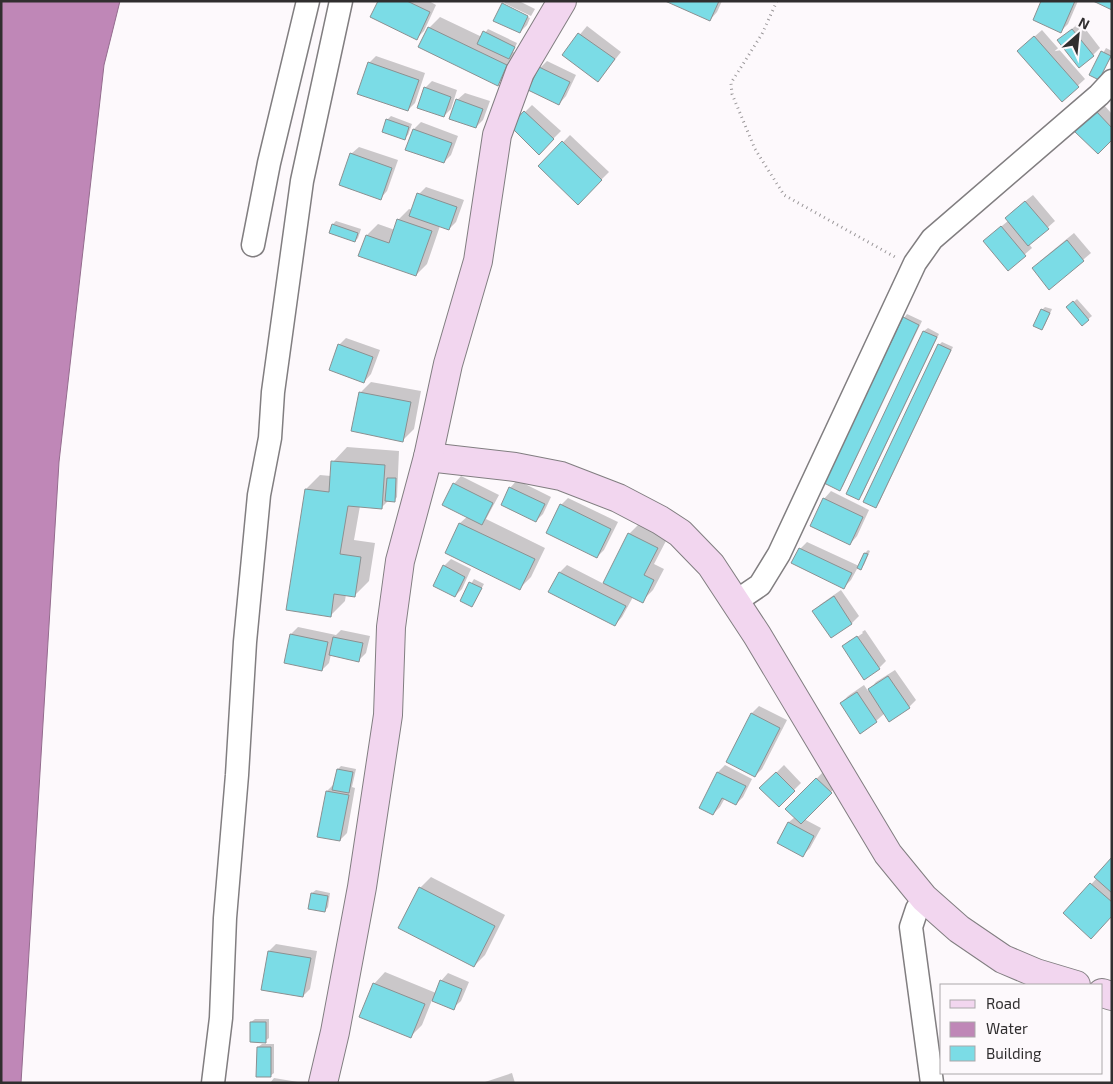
<svg xmlns="http://www.w3.org/2000/svg" width="1113" height="1084" font-family="'Exo 2',sans-serif">
  <style>
    .water { fill: #bf87b7; stroke: #946c8e }
    .shadow { fill: #0003 }
    .building { fill: #7bdce6; stroke: #8b9091 }
    .lines { fill: none; stroke-linecap: round; stroke-linejoin: round }
    .street-casing { stroke: #817e80; stroke-width: 25 }
    .secondary-casing { stroke: #817e80; stroke-width: 30 }
    .path { stroke: #9a9799; stroke-width: 3; stroke-dasharray: 1 4; stroke-linecap: butt }
    .street { stroke: #fff; stroke-width: 22 }
    .secondary { stroke: #f2d6ef; stroke-width: 28 }
  </style>
  <rect width="100%" height="100%" fill="#fdf9fc"/>
  <!-- water -->
  <polygon class="water" points="1,1 120,1 104,65 59,462 21,1083 1,1083"/>
  <!-- shadow -->
  <g class="shadow">
    <polygon points="379,1 429,1 436,5 424,31 417,38"/>
    <polygon points="506,1 519,1 535,9 531,16 504,3 504,6 530,18 527,25 520,32 503,4"/>
    <polygon points="669,1 722,1 717,12 710,20"/>
    <polygon points="1043,1 1078,1 1068,24 1061,31"/>
    <polygon points="440,17 482,37 488,29 517,43 513,52 518,54 508,73 497,84 429,28"/>
    <polygon points="1080,22 1100,48 1093,55 1059,40"/>
    <polygon points="587,26 621,52 598,81 563,55"/>
    <polygon points="1042,30 1085,79 1062,100 1026,44"/>
    <polygon points="1106,48 1112,51 1112,56 1098,78 1091,74"/>
    <polygon points="376,56 425,73 415,103 408,110 369,63"/>
    <polygon points="547,61 576,75 566,96 559,104 540,68"/>
    <polygon points="432,81 457,90 451,109 444,116 425,88"/>
    <polygon points="465,93 490,101 483,120 476,127 457,100"/>
    <polygon points="1103,104 1112,114 1112,138 1076,131"/>
    <polygon points="532,105 561,131 539,153 511,126"/>
    <polygon points="391,116 412,124 408,135 404,138 387,120"/>
    <polygon points="421,122 458,136 451,155 444,162 414,129"/>
    <polygon points="570,135 609,172 578,203 540,166"/>
    <polygon points="359,147 398,160 387,191 380,199 351,154"/>
    <polygon points="426,187 464,200 456,222 449,229 440,226 427,264 416,275 360,255 367,235 378,224 395,230 398,220 409,209 413,210 419,194"/>
    <polygon points="1033,195 1055,221 1029,244 1032,248 1008,269 992,234 1008,221 1006,218 1013,211"/>
    <polygon points="336,221 361,229 358,238 355,241 330,232 333,224"/>
    <polygon points="1074,233 1091,253 1050,288 1040,261"/>
    <polygon points="1077,299 1092,316 1082,324 1068,307"/>
    <polygon points="1045,307 1052,309 1045,325 1042,329 1042,310"/>
    <polygon points="907,314 922,321 843,486 840,490 904,318"/>
    <polygon points="928,328 939,334 862,495 859,498 847,493 924,331"/>
    <polygon points="346,338 380,350 371,374 364,382 339,345"/>
    <polygon points="942,342 953,347 879,503 875,506 939,345"/>
    <polygon points="371,382 421,391 414,429 403,440 360,393"/>
    <polygon points="347,447 399,451 397,497 394,501 389,500 381,508 360,506 354,540 375,543 369,581 354,596 346,594 345,601 330,616 306,489 320,475 331,476 333,462"/>
    <polygon points="461,476 499,495 486,519 545,548 531,577 520,588 446,552 460,523 468,516 454,484"/>
    <polygon points="517,480 551,497 543,514 536,521 502,504 510,488"/>
    <polygon points="831,491 869,510 857,536 850,544 824,499"/>
    <polygon points="568,498 618,522 604,550 597,557 561,505"/>
    <polygon points="640,523 668,537 654,564 664,569 653,590 642,601 633,597 622,617 615,625 560,572 567,565 604,584 629,534"/>
    <polygon points="807,542 859,566 865,553 868,550 870,551 864,565 860,568 858,567 851,580 844,587 800,549"/>
    <polygon points="451,559 471,569 462,589 455,596 444,566"/>
    <polygon points="474,579 484,584 472,606 461,600"/>
    <polygon points="841,590 859,616 852,623 831,637 813,611 821,604"/>
    <polygon points="298,627 336,635 341,630 370,636 366,653 359,660 331,654 329,663 322,670 291,634"/>
    <polygon points="865,630 886,661 879,668 843,646 850,640 850,642 863,633 862,632"/>
    <polygon points="895,670 916,700 909,707 885,713 876,721 860,732 841,703 848,696 864,685 868,691 876,682"/>
    <polygon points="759,706 787,720 762,769 755,776 728,762 752,713"/>
    <polygon points="725,765 752,779 743,797 736,804 725,798 720,807 713,814 700,807 718,772"/>
    <polygon points="784,765 801,783 779,805 761,788"/>
    <polygon points="341,766 356,769 352,787 355,788 347,833 340,840 327,791 335,783 338,769"/>
    <polygon points="824,771 838,785 804,819 821,828 810,848 803,855 779,842 789,822 795,817 787,809"/>
    <polygon points="1112,858 1112,915 1064,913 1097,878"/>
    <polygon points="431,877 505,915 485,955 474,966 420,888"/>
    <polygon points="316,890 330,893 328,907 325,911 312,893"/>
    <polygon points="276,944 317,951 310,989 303,996 269,951"/>
    <polygon points="385,972 436,993 441,981 448,973 469,982 461,1001 453,1008 432,1000 422,1025 411,1036 374,984"/>
    <polygon points="255,1019 269,1019 269,1038 265,1041 251,1022"/>
    <polygon points="262,1044 274,1044 274,1073 270,1076 258,1047"/>
    <polygon points="512,1073 515,1083 482,1083"/>
    <polygon points="274,1078 298,1082 298,1083 270,1083"/>
  </g>
  <!-- building -->
  <g class="building">
    <polygon points="378,1 407,1 430,12 417,40 370,17"/>
    <polygon points="665,1 719,1 710,21"/>
    <polygon points="1041,1 1075,1 1061,33 1033,20"/>
    <polygon points="1093,1 1112,1 1112,10"/>
    <polygon points="502,3 528,16 520,33 493,21"/>
    <polygon points="428,27 507,65 498,86 418,47"/>
    <polygon points="1072,29 1094,56 1079,68 1057,40"/>
    <polygon points="483,31 515,47 509,59 477,44"/>
    <polygon points="578,33 615,59 598,82 562,55"/>
    <polygon points="1034,36 1079,87 1062,102 1017,51"/>
    <polygon points="1101,51 1111,56 1099,80 1089,75"/>
    <polygon points="368,62 419,80 408,111 357,94"/>
    <polygon points="539,67 570,82 559,105 528,90"/>
    <polygon points="424,87 451,97 444,117 417,108"/>
    <polygon points="456,99 483,109 476,128 449,119"/>
    <polygon points="1095,110 1112,128 1112,140 1098,154 1074,131"/>
    <polygon points="524,111 554,139 539,155 510,126"/>
    <polygon points="386,119 409,127 405,140 382,132"/>
    <polygon points="413,129 452,143 444,163 405,150"/>
    <polygon points="562,141 602,180 578,205 538,166"/>
    <polygon points="350,153 392,168 381,200 339,185"/>
    <polygon points="417,193 457,207 449,230 409,216"/>
    <polygon points="1025,201 1049,229 1028,246 1005,218"/>
    <polygon points="397,219 432,231 416,276 358,256 366,235 389,243"/>
    <polygon points="332,224 358,233 355,242 329,233"/>
    <polygon points="1001,226 1026,256 1008,271 983,241"/>
    <polygon points="1067,240 1084,261 1049,290 1032,268"/>
    <polygon points="1073,301 1089,320 1082,326 1066,307"/>
    <polygon points="1041,309 1050,313 1042,330 1033,326"/>
    <polygon points="903,317 919,325 840,491 824,483"/>
    <polygon points="923,331 937,337 859,500 846,494"/>
    <polygon points="338,344 373,357 364,383 329,370"/>
    <polygon points="938,344 951,350 876,508 863,502"/>
    <polygon points="359,392 411,402 403,442 351,431"/>
    <polygon points="331,461 385,465 382,509 348,506 340,554 361,557 355,597 334,594 331,617 286,610 305,489 329,492"/>
    <polygon points="387,478 396,478 395,502 385,501"/>
    <polygon points="453,483 493,503 482,525 442,505"/>
    <polygon points="509,487 545,504 536,522 501,505"/>
    <polygon points="823,498 863,517 850,545 810,526"/>
    <polygon points="560,504 611,529 597,558 546,533"/>
    <polygon points="459,523 535,559 520,590 445,553"/>
    <polygon points="628,533 658,548 644,575 654,580 643,603 603,583"/>
    <polygon points="799,548 852,573 844,589 791,563"/>
    <polygon points="864,553 868,554 861,570 857,568"/>
    <polygon points="443,565 465,577 455,597 433,586"/>
    <polygon points="559,572 626,606 615,626 548,592"/>
    <polygon points="469,582 482,588 472,607 460,601"/>
    <polygon points="834,596 852,624 831,638 812,611"/>
    <polygon points="290,634 328,642 322,671 284,663"/>
    <polygon points="857,636 880,669 864,680 842,646"/>
    <polygon points="333,637 363,643 359,662 329,655"/>
    <polygon points="888,676 910,708 889,722 868,689"/>
    <polygon points="857,692 877,722 860,734 840,703"/>
    <polygon points="751,713 780,728 755,777 726,762"/>
    <polygon points="337,769 353,772 349,793 332,790"/>
    <polygon points="717,772 746,786 736,805 722,798 713,815 699,808"/>
    <polygon points="776,772 795,791 779,807 759,788"/>
    <polygon points="816,778 832,793 801,824 785,809"/>
    <polygon points="326,791 349,795 340,841 317,837"/>
    <polygon points="788,822 814,836 803,857 777,843"/>
    <polygon points="1112,857 1112,893 1094,877"/>
    <polygon points="1090,883 1112,902 1112,916 1091,939 1063,913"/>
    <polygon points="419,887 495,926 474,967 398,928"/>
    <polygon points="311,893 328,896 325,912 308,909"/>
    <polygon points="268,951 311,958 303,997 261,990"/>
    <polygon points="440,980 462,989 454,1010 432,1001"/>
    <polygon points="373,983 425,1004 411,1038 359,1017"/>
    <polygon points="250,1022 266,1022 266,1043 250,1042"/>
    <polygon points="257,1047 271,1047 271,1077 256,1077"/>
  </g>
  <g class="lines">
    <!-- street casing -->
    <g class="street-casing">
      <g id="street">
        <polyline points="253,245 269,163 308,1"/>
        <polyline points="735,602 760,585 779,554 915,263 932,239 1099,95 1112,81"/>
        <polyline points="924,898 917,909 911,927 932,1083"/>
        <polyline points="213,1083 221,1018 225,918 237,775 245,642 259,495 270,438 273,392 302,181 341,1"/>
      </g>
    </g>
    <!-- secondary casing -->
    <g class="secondary-casing">
      <g id="secondary">
        <polyline points="428,457 515,467 561,476 618,498 660,520 680,533 711,565 757,635 888,854 924,898 959,929 1003,959 1036,973 1076,985"/>
        <polyline points="1102,993 1112,996"/>
        <polyline points="323,1083 335,1032 362,887 388,715 391,627 400,561 428,457 448,364 478,261 497,135 520,72 562,1"/>
      </g>
    </g>
    <!-- path -->
    <polyline class="path" points="777,1 762,34 731,83 732,94 755,149 784,195 895,257"/>
    <!-- street -->
    <use href="#street" class="street"/>
    <!-- secondary -->
    <use href="#secondary" class="secondary"/>
  </g>
  <!-- border -->
  <rect width="1113" height="1084" fill="none" stroke="#302e2f" stroke-width="5"/>
  <!-- legend -->
  <rect x="940" y="984" width="162" height="90" fill="#fdf9fc" stroke="#aba8aa"/>
  <rect x="950" y="1000" width="25" height="8" fill="#f2d6ef" stroke="#aba8aa"/>
  <text x="986" y="1009" font-size="15" fill="#302e2f">Road</text>
  <rect x="950" y="1022" width="25" height="15" fill="#bf87b7" stroke="#aba8aa"/>
  <text x="986" y="1034" font-size="15" fill="#302e2f">Water</text>
  <rect x="950" y="1046" width="25" height="15" fill="#7bdce6" stroke="#aba8aa"/>
  <text x="986" y="1059" font-size="15" fill="#302e2f">Building</text>
  <!-- north arrow -->
  <g transform="translate(1078 35) rotate(27)" stroke="#fdf9fc" stroke-width="4" paint-order="stroke">
  <path d="M0-4L9 19L0 12L-9 19Z" fill="#302e2f"/>
  <text y="-8" font-size="14" font-weight="bold" text-anchor="middle" fill="#302e2f">N</text>
  </g>
</svg>
